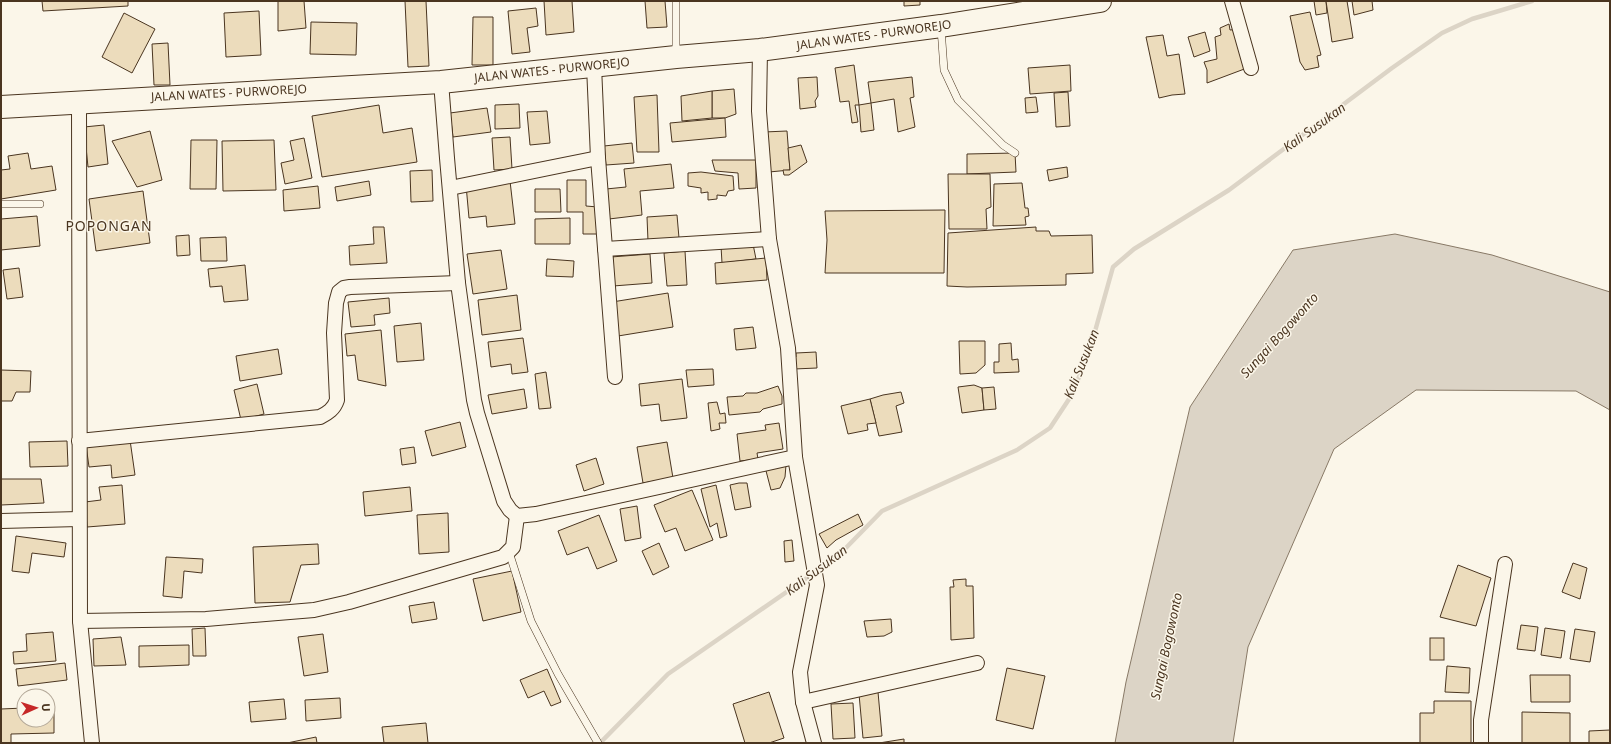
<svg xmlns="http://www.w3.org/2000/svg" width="1611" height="744" font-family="'Noto Sans',sans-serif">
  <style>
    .water { fill: #dcd4c6; stroke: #887966 }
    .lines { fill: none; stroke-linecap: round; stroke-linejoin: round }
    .stream { stroke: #dcd4c6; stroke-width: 4.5 }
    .building { fill: #ecdcbc; stroke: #4a3520 }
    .service-casing { stroke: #4a3520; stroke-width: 8 }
    .minor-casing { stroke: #4a3520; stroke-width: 16 }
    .trunk-casing { stroke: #4a3520; stroke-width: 24 }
    .service { stroke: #fbf6e9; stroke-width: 7 }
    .minor { stroke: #fbf6e9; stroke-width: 14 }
    .trunk { stroke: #fbf6e9; stroke-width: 22 }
    .labels { text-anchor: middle; stroke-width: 3; stroke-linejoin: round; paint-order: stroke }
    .street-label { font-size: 12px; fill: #4a3520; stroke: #fbf6e9 }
    .water-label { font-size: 13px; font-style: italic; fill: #4a3520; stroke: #fbf6e9 }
    .quarter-label { font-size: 14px; letter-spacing: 1px; fill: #4a3520; stroke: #fbf6e9 }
  </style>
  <rect width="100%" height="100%" fill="#fbf6e9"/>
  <!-- water -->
  <polygon class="water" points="1395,234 1492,255 1610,292 1610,410 1576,391 1416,390 1334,449 1248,647 1233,743 1115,743 1126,682 1190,407 1293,250"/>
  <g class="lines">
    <!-- stream -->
    <polyline class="stream" points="600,743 668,674 837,557 882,511 1017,450 1050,428 1073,393 1092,342 1113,267 1134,249 1229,190 1392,68 1442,33 1472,19 1532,1"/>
  </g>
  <!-- building -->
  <g class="building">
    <polygon points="42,1 128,1 128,6 43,11"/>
    <polygon points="278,1 304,1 306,28 278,31"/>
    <polygon points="405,1 426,1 429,66 408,67"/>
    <polygon points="544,1 572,1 574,32 546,35"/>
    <polygon points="645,1 665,1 667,27 647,28"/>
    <polygon points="904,1 920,1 920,5 904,6"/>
    <polygon points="1314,1 1326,1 1327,13 1316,15"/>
    <polygon points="1326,1 1347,1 1353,38 1332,42"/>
    <polygon points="1352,1 1372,1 1373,10 1354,15"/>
    <polygon points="536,8 538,26 527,28 530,52 512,54 508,11"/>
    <polygon points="259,11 261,55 226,57 224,13"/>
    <polygon points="1310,12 1321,55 1317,56 1319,67 1305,70 1300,62 1290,16"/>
    <polygon points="124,13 155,29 132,73 102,57"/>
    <polygon points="473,17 493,17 493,65 472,65"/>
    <polygon points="311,22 357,23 356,55 310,54"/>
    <polygon points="1229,24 1230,30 1240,29 1247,68 1207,83 1207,70 1204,62 1217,59 1215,37 1221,35 1220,28"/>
    <polygon points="1205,32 1210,51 1194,57 1188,37"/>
    <polygon points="1163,35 1167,56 1179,54 1185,94 1172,95 1159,98 1146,37"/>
    <polygon points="168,43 170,85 154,85 152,44"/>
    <polygon points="854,65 859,105 855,105 858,122 852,123 849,101 840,102 835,68"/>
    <polygon points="1070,65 1071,91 1030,94 1028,68"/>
    <polygon points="817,77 818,96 815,101 816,107 800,109 798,78"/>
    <polygon points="912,77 914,97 910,98 915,127 898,132 894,99 871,103 868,82"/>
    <polygon points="734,89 736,114 725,118 712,118 712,91"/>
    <polygon points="712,91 712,118 682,121 681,96"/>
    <polygon points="1068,92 1070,126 1056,127 1054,93"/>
    <polygon points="657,95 659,152 637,152 634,97"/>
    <polygon points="1036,97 1038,112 1026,113 1025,98"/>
    <polygon points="871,103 874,130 861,132 859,105"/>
    <polygon points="519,104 520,128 495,129 495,105"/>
    <polygon points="379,105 383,133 412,128 417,162 322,177 312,116"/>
    <polygon points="487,108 491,132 453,137 450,113"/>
    <polygon points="547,111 550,143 530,145 527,112"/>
    <polygon points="725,118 726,137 672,142 670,123"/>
    <polygon points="104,125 108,164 88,167 84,127"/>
    <polygon points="150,131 162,180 137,187 112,141"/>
    <polygon points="787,131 790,170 769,172 764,132"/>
    <polygon points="510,137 512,169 494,170 492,138"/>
    <polygon points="304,138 312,178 285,184 281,163 294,160 290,141"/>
    <polygon points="191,140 217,140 216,189 190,189"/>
    <polygon points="274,140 276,190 223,191 222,141"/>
    <polygon points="632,143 634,163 606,165 604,146"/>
    <polygon points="801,145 807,162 789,175 784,175 783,170 790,170 788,148"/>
    <polygon points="28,153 31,169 52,166 56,190 1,199 1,170 10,169 8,156"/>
    <polygon points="1015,153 1016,172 967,174 967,154"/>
    <polygon points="712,160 756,160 756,188 739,189 738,173 715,171"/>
    <polygon points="671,164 674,188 640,191 642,215 609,219 606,189 626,187 624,169"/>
    <polygon points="1067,167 1068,177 1049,181 1047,170"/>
    <polygon points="432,170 433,201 411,202 410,171"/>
    <polygon points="701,172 733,176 734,190 728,191 726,196 717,195 717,199 708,200 708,192 701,193 701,188 688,186 688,173"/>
    <polygon points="948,174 990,174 991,207 986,209 987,229 949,229"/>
    <polygon points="567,180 586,180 586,206 598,207 598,234 583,234 583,212 567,212"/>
    <polygon points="369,181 371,195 337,201 335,187"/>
    <polygon points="510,181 515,224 487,227 486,216 469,218 466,185"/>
    <polygon points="1022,183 1025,208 1028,208 1029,216 1025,217 1026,225 993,226 994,184"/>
    <polygon points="318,186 320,208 284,211 283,190"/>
    <polygon points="535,189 560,189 561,212 535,212"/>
    <polygon points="143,191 150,243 96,251 89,199"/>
    <polygon points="945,210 944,273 825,273 827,240 825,211"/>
    <polygon points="677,215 679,238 648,241 647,217"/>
    <polygon points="37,216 40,246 1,250 1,219"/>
    <polygon points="570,218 570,244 535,244 535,219"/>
    <polygon points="373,227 384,227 387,263 350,265 349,246 374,244"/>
    <polygon points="1036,227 1036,231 1049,231 1051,236 1092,235 1093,273 1066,274 1066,285 967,287 947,286 948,233"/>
    <polygon points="189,235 190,255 177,256 176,236"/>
    <polygon points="226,237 227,261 201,261 200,238"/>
    <polygon points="753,244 756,259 722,263 721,246"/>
    <polygon points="501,250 507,289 473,294 467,254"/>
    <polygon points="685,251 687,285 667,286 664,253"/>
    <polygon points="650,254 652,283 613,286 611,257"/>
    <polygon points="766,258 767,280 716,284 715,263"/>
    <polygon points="547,259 574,261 573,277 546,276"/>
    <polygon points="245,265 248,300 224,302 222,286 210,287 208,269"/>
    <polygon points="19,268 23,297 7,299 3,270"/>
    <polygon points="668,293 673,327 618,336 612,302"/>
    <polygon points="517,295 521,330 482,335 478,300"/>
    <polygon points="389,298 390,313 374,315 375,325 351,327 348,302"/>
    <polygon points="421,323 424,360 397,362 394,326"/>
    <polygon points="753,327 756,348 736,350 734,329"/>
    <polygon points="381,330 386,386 358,380 355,355 347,356 345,334"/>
    <polygon points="523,338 528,372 512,374 511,364 491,367 488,342"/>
    <polygon points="959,341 985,341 985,365 976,373 960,374"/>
    <polygon points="1011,343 1012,360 1018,359 1019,372 994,373 994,362 999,362 999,344"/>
    <polygon points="278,349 282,374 240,381 236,356"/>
    <polygon points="816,352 817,368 794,369 793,358 796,357 796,353"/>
    <polygon points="713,369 714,385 688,387 686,370"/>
    <polygon points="1,370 31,371 30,392 16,392 12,401 1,401"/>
    <polygon points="546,372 551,408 539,409 535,374"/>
    <polygon points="682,379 687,418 661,421 659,404 641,406 639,384"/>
    <polygon points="257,384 264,414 241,420 234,390"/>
    <polygon points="974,385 982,388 984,410 962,413 958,387"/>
    <polygon points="778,386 782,396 782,404 763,409 760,412 729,415 727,397 743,396 746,393 757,393"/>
    <polygon points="994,387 996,409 984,410 982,388"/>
    <polygon points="524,389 527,408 492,414 488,395"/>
    <polygon points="901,392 904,403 896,406 902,432 879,436 870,399 883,395"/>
    <polygon points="870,399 876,423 867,424 868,430 848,434 841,406"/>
    <polygon points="717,402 720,414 725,413 726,423 719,423 720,429 711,431 708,403"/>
    <polygon points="460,422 466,447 432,456 425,431"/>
    <polygon points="779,423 783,449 757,453 758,459 740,461 737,434 766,430 765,425"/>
    <polygon points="130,440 135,475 112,478 111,465 89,467 86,445"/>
    <polygon points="67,441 68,466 30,467 29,442"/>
    <polygon points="667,442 673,478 643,483 637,447"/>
    <polygon points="414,447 416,463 402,465 400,449"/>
    <polygon points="596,458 604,484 584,491 576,465"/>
    <polygon points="786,465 785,477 780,488 771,490 765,467"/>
    <polygon points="1,479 41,479 44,503 1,505"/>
    <polygon points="739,483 747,483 751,507 735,510 730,485"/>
    <polygon points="122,485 125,524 87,527 85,502 101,500 99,487"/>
    <polygon points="716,485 727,536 720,538 717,523 710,527 701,489"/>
    <polygon points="410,487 412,511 365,516 363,492"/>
    <polygon points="692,490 713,540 685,551 676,528 665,532 654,505"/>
    <polygon points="637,506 641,538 625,541 620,509"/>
    <polygon points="448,513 449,552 419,554 417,515"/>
    <polygon points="858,514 863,525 836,540 827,548 819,534"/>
    <polygon points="599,515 617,561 597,569 588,547 567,555 558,531"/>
    <polygon points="16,536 66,543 64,557 32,553 29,573 12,571"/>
    <polygon points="792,540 794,561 785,562 784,541"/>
    <polygon points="659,543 669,567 653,575 642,551"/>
    <polygon points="318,544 319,564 301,565 290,602 255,603 253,547"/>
    <polygon points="166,557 203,559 202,573 184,571 182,598 163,596"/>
    <polygon points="1573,563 1587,568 1580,599 1562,592"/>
    <polygon points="1458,565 1491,578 1476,626 1440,617"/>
    <polygon points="512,571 521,612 483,621 473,579"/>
    <polygon points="966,579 966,586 973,586 974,638 951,640 950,587 954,587 953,580"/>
    <polygon points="434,602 437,619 412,623 409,606"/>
    <polygon points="891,619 892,632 884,636 867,637 864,621"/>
    <polygon points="1521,625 1538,627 1535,651 1517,649"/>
    <polygon points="205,628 206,656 193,656 192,629"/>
    <polygon points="1545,628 1565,631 1561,658 1541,655"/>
    <polygon points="1575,629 1595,632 1590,662 1570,659"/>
    <polygon points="53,632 56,661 14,664 13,652 27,651 26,634"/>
    <polygon points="323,634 328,672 304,676 298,637"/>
    <polygon points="121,637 126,665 94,666 93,639"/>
    <rect x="1430" y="638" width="14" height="22"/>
    <polygon points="189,645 189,665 139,667 139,646"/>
    <polygon points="65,663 67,680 18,686 16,669"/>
    <polygon points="1447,666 1470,668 1469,693 1445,692"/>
    <polygon points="1007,668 1045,676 1033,729 996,720"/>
    <polygon points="547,669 561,702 551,706 544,691 528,698 520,680"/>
    <polygon points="1530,675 1570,675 1570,702 1531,702"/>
    <polygon points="769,692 784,738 769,743 745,743 733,704"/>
    <polygon points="878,692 882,736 863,738 859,694"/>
    <polygon points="340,698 341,718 306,721 305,700"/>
    <polygon points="284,699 286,719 251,722 249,702"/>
    <polygon points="1434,701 1471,701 1471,743 1420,743 1420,713 1434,713"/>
    <polygon points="853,703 855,738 833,739 831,704"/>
    <polygon points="54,707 54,733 11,734 11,743 1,743 1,709 24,708 24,720 48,720 48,708"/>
    <polygon points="1522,712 1570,713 1570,743 1522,743"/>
    <polygon points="426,723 428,743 384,743 382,727"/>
    <polygon points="1610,730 1610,743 1589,743 1589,731"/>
    <polygon points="316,737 317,743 287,743"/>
    <polygon points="904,739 904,743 879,743"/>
  </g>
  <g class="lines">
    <!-- service casing -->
    <g class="service-casing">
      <g id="service">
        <polyline points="941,28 944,70 958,100 1003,145 1015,153"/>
        <polyline points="676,55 676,1"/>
        <polyline points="1,204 40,204"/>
        <polyline points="509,552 531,621 558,674 598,743"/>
      </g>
    </g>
    <!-- minor casing -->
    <g class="minor-casing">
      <g id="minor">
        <polyline points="1232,1 1251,68"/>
        <polyline points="760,50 759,111 769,239 788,348 795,457 817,585 800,672 803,702 814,743"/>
        <polyline points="594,66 598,158 615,377"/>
        <polyline points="441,82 447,158 458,283 474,400 477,413 504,501 510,510 517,516 536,514 795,457"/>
        <polyline points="79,102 80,621 92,743"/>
        <polyline points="450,188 598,158"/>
        <polyline points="605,249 769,239"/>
        <path d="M79 441 320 417C328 413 334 409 337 400L334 333 336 303 339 292 344 288 350 287 458 283"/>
        <polyline points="1,521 79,519"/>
        <polyline points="80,621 206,619 314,610 349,602 503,557 513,547 517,516"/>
        <polyline points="803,702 977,663"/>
        <polyline points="1481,743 1481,720 1505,564"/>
      </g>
    </g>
    <!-- trunk casing -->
    <g class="trunk-casing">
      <polyline id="trunk" points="1,107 441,82 676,57 760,50 941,26 1100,1"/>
    </g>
    <!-- service -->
    <use href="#service" class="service"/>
    <!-- minor -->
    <use href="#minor" class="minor"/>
    <!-- trunk -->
    <use href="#trunk" class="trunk"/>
  </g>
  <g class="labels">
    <!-- street labels -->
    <g class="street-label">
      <text transform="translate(874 35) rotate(-8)" y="4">JALAN WATES - PURWOREJO</text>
      <text transform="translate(552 70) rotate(-6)" y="4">JALAN WATES - PURWOREJO</text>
      <text transform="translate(229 93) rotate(-3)" y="4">JALAN WATES - PURWOREJO</text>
    </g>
    <!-- water labels -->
    <g class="water-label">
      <text transform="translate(1314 127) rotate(-36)" y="5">Kali Susukan</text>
      <text transform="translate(1279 335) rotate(-48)" y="5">Sungai Bogowonto</text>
      <text transform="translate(1081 364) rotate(-68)" y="5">Kali Susukan</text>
      <text transform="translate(816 570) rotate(-37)" y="5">Kali Susukan</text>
      <text transform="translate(1166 646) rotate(-78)" y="5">Sungai Bogowonto</text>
    </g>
    <!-- quarter labels -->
    <g class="quarter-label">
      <text x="109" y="231">POPONGAN</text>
    </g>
  </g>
  <!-- border -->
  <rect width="1611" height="744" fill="none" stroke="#4a3520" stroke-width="4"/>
  <!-- north arrow -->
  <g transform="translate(36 708) rotate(87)"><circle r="19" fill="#fbf6e9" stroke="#b4a999"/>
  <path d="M0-3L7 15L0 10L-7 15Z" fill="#c62828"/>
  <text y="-6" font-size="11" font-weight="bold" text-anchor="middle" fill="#4a3520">U</text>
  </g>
</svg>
